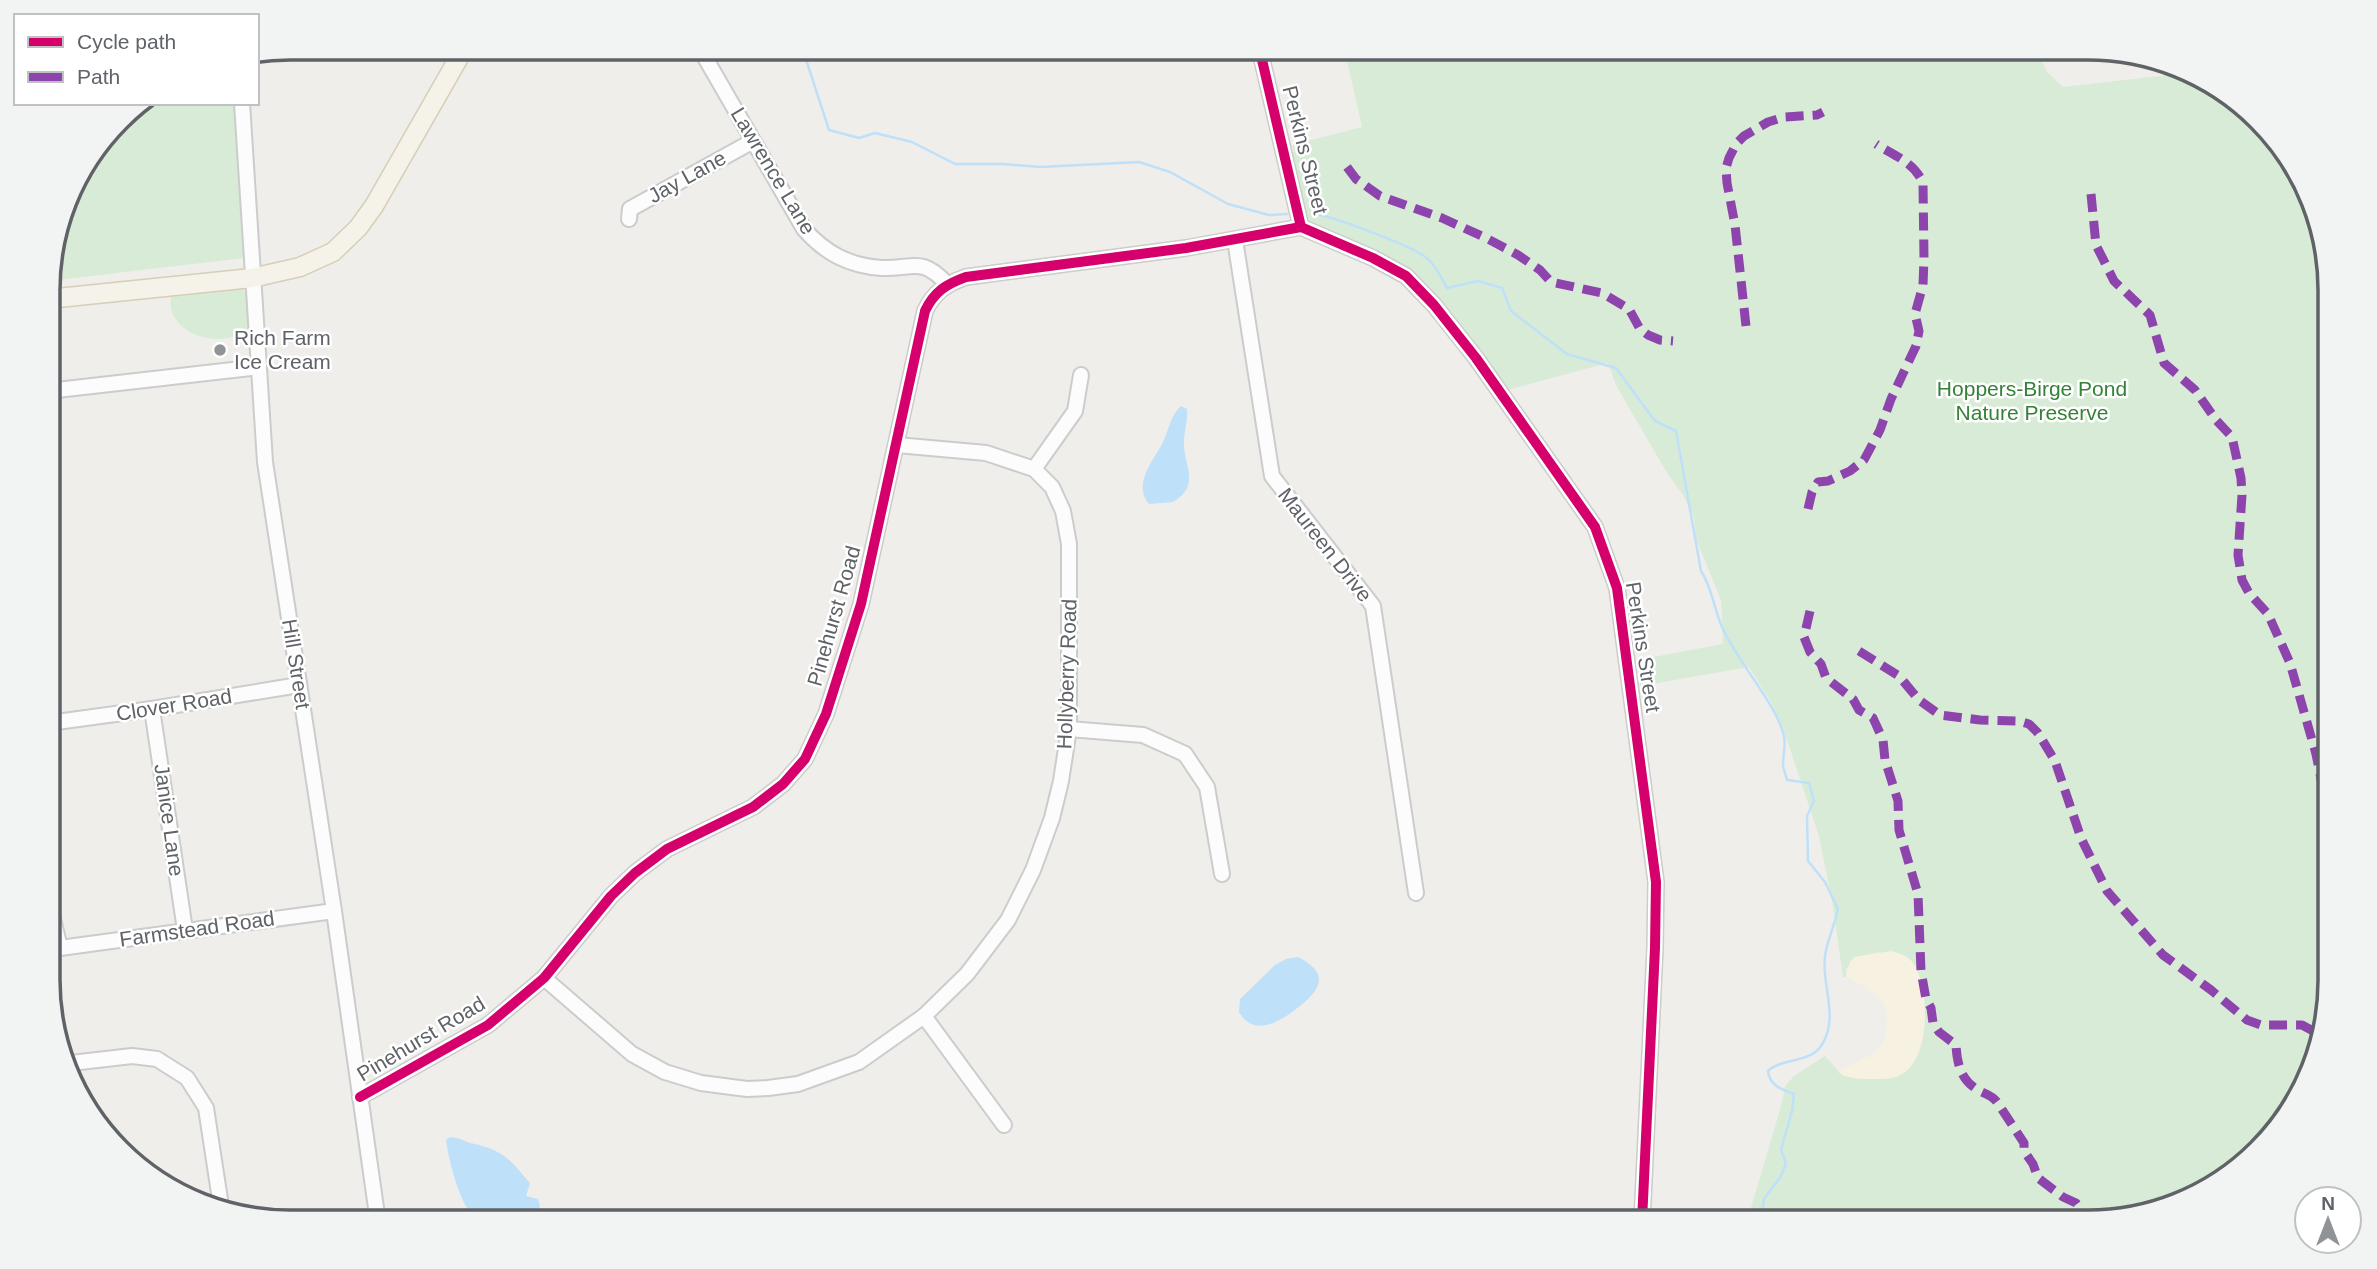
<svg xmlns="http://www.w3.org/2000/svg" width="2377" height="1269" font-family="Arial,sans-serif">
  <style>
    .green { fill: #d8ebd6 }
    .sand { fill: #f6f1e1 }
    .water { fill: #bfe0f9 }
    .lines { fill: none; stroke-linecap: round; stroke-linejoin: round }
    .stream { stroke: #bfe0f9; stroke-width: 2.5 }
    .minor-casing { stroke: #cbcccc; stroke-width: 18 }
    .major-casing { stroke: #d7ceb8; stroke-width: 21 }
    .minor { stroke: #fdfcfc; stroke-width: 14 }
    .major { stroke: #f4f2e9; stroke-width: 18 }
    .quiet { stroke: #8e44ad; stroke-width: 9; stroke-dasharray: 18 9; stroke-linecap: butt }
    .cycleway-casing { stroke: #fff; stroke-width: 15 }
    .cycleway { stroke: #d6006c; stroke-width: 10 }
    .poi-dot { fill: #919496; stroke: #fff; stroke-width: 2.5 }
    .labels { text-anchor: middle; stroke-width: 5; stroke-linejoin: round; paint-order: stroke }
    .street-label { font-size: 21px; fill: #5f6368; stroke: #fff }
    .poi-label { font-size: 21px; fill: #5f6368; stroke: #fff; text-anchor: start }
    .park-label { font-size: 21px; fill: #348238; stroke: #fff }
    .rim { fill: none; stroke: #5f6368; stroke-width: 3.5 }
  </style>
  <rect width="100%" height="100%" fill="#efeeea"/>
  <!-- green -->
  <g class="green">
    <polygon points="1344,47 2034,47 2047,72 2063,87 2195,72 2289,155 2328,258 2330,980 2305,1087 2222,1181 2103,1221 1747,1221 1782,1103 1785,1086 1794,1076 1825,1056 1843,1076 1866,1079 1896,1077 1879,952 1854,958 1846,970 1846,977 1843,977 1833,906 1819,836 1784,731 1771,702 1749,667 1640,686 1637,660 1723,644 1721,600 1696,539 1694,517 1683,495 1667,473 1616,385 1608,363 1500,392 1406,276 1301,227 1285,155 1294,152 1292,145 1362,127"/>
    <polygon points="137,103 234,103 244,258 48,281 48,273 72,183 129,108"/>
    <path d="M236 285C253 292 249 310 250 326 226 354 160 334 172 293Z"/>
  </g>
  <!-- sand -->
  <path class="sand" d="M1891 951C1899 953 1909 956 1914 964 1930 990 1932 1065 1896 1077 1890 1079 1881 1079 1874 1079 1862 1079 1848 1079 1838 1072 1849 1065 1866 1059 1876 1051 1881 1046 1885 1038 1886 1032 1892 999 1872 990 1846 977L1850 962 1854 957Z"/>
  <!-- water -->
  <g class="water">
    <path d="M1181 406 1187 409C1188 421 1184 431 1184 442 1183 465 1202 485 1173 502L1149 504C1132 484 1154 460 1163 442 1169 430 1170 416 1181 406Z"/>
    <path d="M1298 957C1329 973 1322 988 1300 1006 1282 1020 1255 1039 1239 1012L1240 999 1275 965 1286 959Z"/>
    <path d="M450 1137C458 1137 463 1141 471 1143 505 1151 508 1158 530 1183L526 1196 538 1199 540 1206 537 1214 485 1220 474 1218C459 1201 449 1162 446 1140Z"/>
  </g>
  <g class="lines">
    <!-- stream -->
    <g class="stream">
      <polyline points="802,47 829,130 859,138 875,133 912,142 955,164 1003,164 1040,167 1139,162 1170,172 1228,204 1269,215 1287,214"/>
      <path d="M1313 214C1328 214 1407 245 1421 254 1434 262 1440 275 1447 288L1478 281 1502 288 1511 311 1567 354 1616 368 1655 421 1676 431 1701 571C1712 587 1714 609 1722 627 1736 660 1776 703 1784 736 1786 746 1783 754 1783 764 1783 769 1786 775 1787 780L1809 783 1814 801 1807 816 1808 861 1825 882 1838 909C1835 923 1829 937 1826 950 1819 982 1841 1017 1821 1046 1810 1063 1781 1058 1768 1071 1770 1086 1781 1089 1794 1094L1792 1111 1781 1150 1786 1163 1781 1176 1764 1199 1761 1221"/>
    </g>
    <!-- minor casing -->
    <g class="minor-casing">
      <g id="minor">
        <path d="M699 47 804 229C825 253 849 266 882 268 914 269 921 256 947 284"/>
        <polyline points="1259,47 1301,227 1373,258 1406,276 1434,305 1476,358 1595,527 1617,588 1656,882 1655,948 1642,1221"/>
        <polyline points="242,103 265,462 334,911 378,1222"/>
        <polyline points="629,219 630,209 753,141"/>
        <polyline points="1235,240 1272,476 1373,606 1416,893"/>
        <polyline points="48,391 259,367"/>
        <polyline points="1034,469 1075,411 1081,375"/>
        <polyline points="152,709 185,930"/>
        <polyline points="49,723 152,709 299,685"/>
        <polyline points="1069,729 1143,735 1185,754 1207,787 1222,874"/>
        <polyline points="49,902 60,948 334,911"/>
        <polyline points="544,978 632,1054 665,1072 701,1083 747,1089 768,1088 798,1084 859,1062 924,1016 967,974 1008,920 1033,870 1052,818 1061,781 1069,729 1069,544 1063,511 1052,487 1034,469 986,453 897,445"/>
        <polyline points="924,1016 1004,1125"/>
        <polyline points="71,1063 132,1056 157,1059 187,1078 206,1108 221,1206"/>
        <path d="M360 1097 488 1025 544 978 611 896 635 873 667 849 753 807 783 784 805 759 826 714 861 604 925 311C934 292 946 284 966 277L1186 248 1301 227"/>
      </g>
    </g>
    <!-- major casing -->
    <g class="major-casing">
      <polyline id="major" points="48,299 252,278 300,267 333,252 358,228 374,206 465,47"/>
    </g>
    <!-- minor -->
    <use href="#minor" class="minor"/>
    <!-- major -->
    <use href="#major" class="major"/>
    <!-- quiet -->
    <g class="quiet">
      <polyline points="1347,167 1356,179 1380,196 1442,218 1486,238 1518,255 1540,270 1551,282 1602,293 1629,309 1640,329 1648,335 1660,340 1673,341"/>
      <polyline points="2091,194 2096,245 2114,281 2150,315 2164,363 2195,390 2216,420 2232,437 2241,478 2242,495 2238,555 2242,580 2249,593 2268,614 2290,663 2316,754 2329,819"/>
      <polyline points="1746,326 1735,225 1727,183 1726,168 1729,158 1736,144 1744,136 1768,122 1784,117 1817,115 1823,112"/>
      <path d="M1808 509 1812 492 1818 482 1828 481 1850 471 1864 460 1880 430 1891 399 1916 346 1919 331 1915 314 1923 285 1924 259 1923 183C1914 162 1893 155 1876 144"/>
      <path d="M1810 611 1804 637 1810 652 1821 664 1826 678 1853 699 1859 710 1873 718 1883 740 1885 760 1898 801 1899 830 1918 894 1921 971 1926 999 1931 1008 1933 1023 1939 1032 1956 1045C1957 1064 1961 1080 1978 1090 1985 1094 1992 1095 1997 1102L2024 1143V1151L2033 1164 2038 1178 2063 1197 2076 1203 2089 1221"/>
      <polyline points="1859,651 1899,676 1919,700 1940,715 1980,720 2019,721 2029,724 2038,733 2055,761 2081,838 2107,891 2163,955 2211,990 2247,1020 2261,1025 2302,1025 2317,1033"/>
    </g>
    <!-- cycleway casing -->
    <g class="cycleway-casing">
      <g id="cycleway">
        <polyline points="1259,47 1301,227 1373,258 1406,276 1434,305 1476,358 1595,527 1617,588 1656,882 1655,948 1642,1221"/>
        <path d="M360 1097 488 1025 544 978 611 896 635 873 667 849 753 807 783 784 805 759 826 714 861 604 925 311C934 292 946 284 966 277L1186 248 1301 227"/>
      </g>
    </g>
    <!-- cycleway -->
    <use href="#cycleway" class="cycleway"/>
  </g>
  <!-- markers -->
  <circle class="poi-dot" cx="220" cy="350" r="7"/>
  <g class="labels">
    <!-- street labels -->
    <g class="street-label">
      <text transform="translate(1305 150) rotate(76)" y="7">Perkins Street</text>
      <text transform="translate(773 171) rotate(59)" y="7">Lawrence Lane</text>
      <text transform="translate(687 177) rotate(-29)" y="7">Jay Lane</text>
      <text transform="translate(1325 545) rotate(52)" y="7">Maureen Drive</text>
      <text transform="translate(834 616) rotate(-74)" y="7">Pinehurst Road</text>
      <text transform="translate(1643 647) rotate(81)" y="7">Perkins Street</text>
      <text transform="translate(296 664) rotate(81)" y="7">Hill Street</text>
      <text transform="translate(1067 674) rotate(-88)" y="7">Hollyberry Road</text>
      <text transform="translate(174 705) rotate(-9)" y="7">Clover Road</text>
      <text transform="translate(169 820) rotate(82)" y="7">Janice Lane</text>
      <text transform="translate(197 929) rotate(-8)" y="7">Farmstead Road</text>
      <text transform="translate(421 1039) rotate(-31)" y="7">Pinehurst Road</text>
    </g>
    <!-- poi labels -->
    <g class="poi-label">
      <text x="234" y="345">Rich Farm<tspan x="234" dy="24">Ice Cream</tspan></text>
    </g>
    <!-- park labels -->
    <g class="park-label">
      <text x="2032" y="396">Hoppers-Birge Pond<tspan x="2032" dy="24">Nature Preserve</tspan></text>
    </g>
  </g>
  <!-- crop -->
  <path d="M0 0H2377V1269H0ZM290 60H2088A230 230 0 0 1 2318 290V980A230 230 0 0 1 2088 1210H290A230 230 0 0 1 60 980V290A230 230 0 0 1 290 60Z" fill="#f2f3f3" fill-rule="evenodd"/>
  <path class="rim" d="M290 60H2088A230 230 0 0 1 2318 290V980A230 230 0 0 1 2088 1210H290A230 230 0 0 1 60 980V290A230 230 0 0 1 290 60Z"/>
  <!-- legend -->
  <rect x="14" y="14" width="245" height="91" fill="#ffffff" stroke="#bfc1c3" stroke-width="2"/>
  <rect x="28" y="37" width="35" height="10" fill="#d6006c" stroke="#bfc1c3" stroke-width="2"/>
  <text x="77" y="49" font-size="21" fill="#5f6368">Cycle path</text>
  <rect x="28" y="72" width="35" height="10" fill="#8e44ad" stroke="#bfc1c3" stroke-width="2"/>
  <text x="77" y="84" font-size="21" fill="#5f6368">Path</text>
  <!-- north arrow -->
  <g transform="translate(2328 1220)"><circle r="33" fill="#ffffff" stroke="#bfc1c3" stroke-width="2"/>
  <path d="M0-5L12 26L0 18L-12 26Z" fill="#919496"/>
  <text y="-10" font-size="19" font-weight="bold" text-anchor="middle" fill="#5f6368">N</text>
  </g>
</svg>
